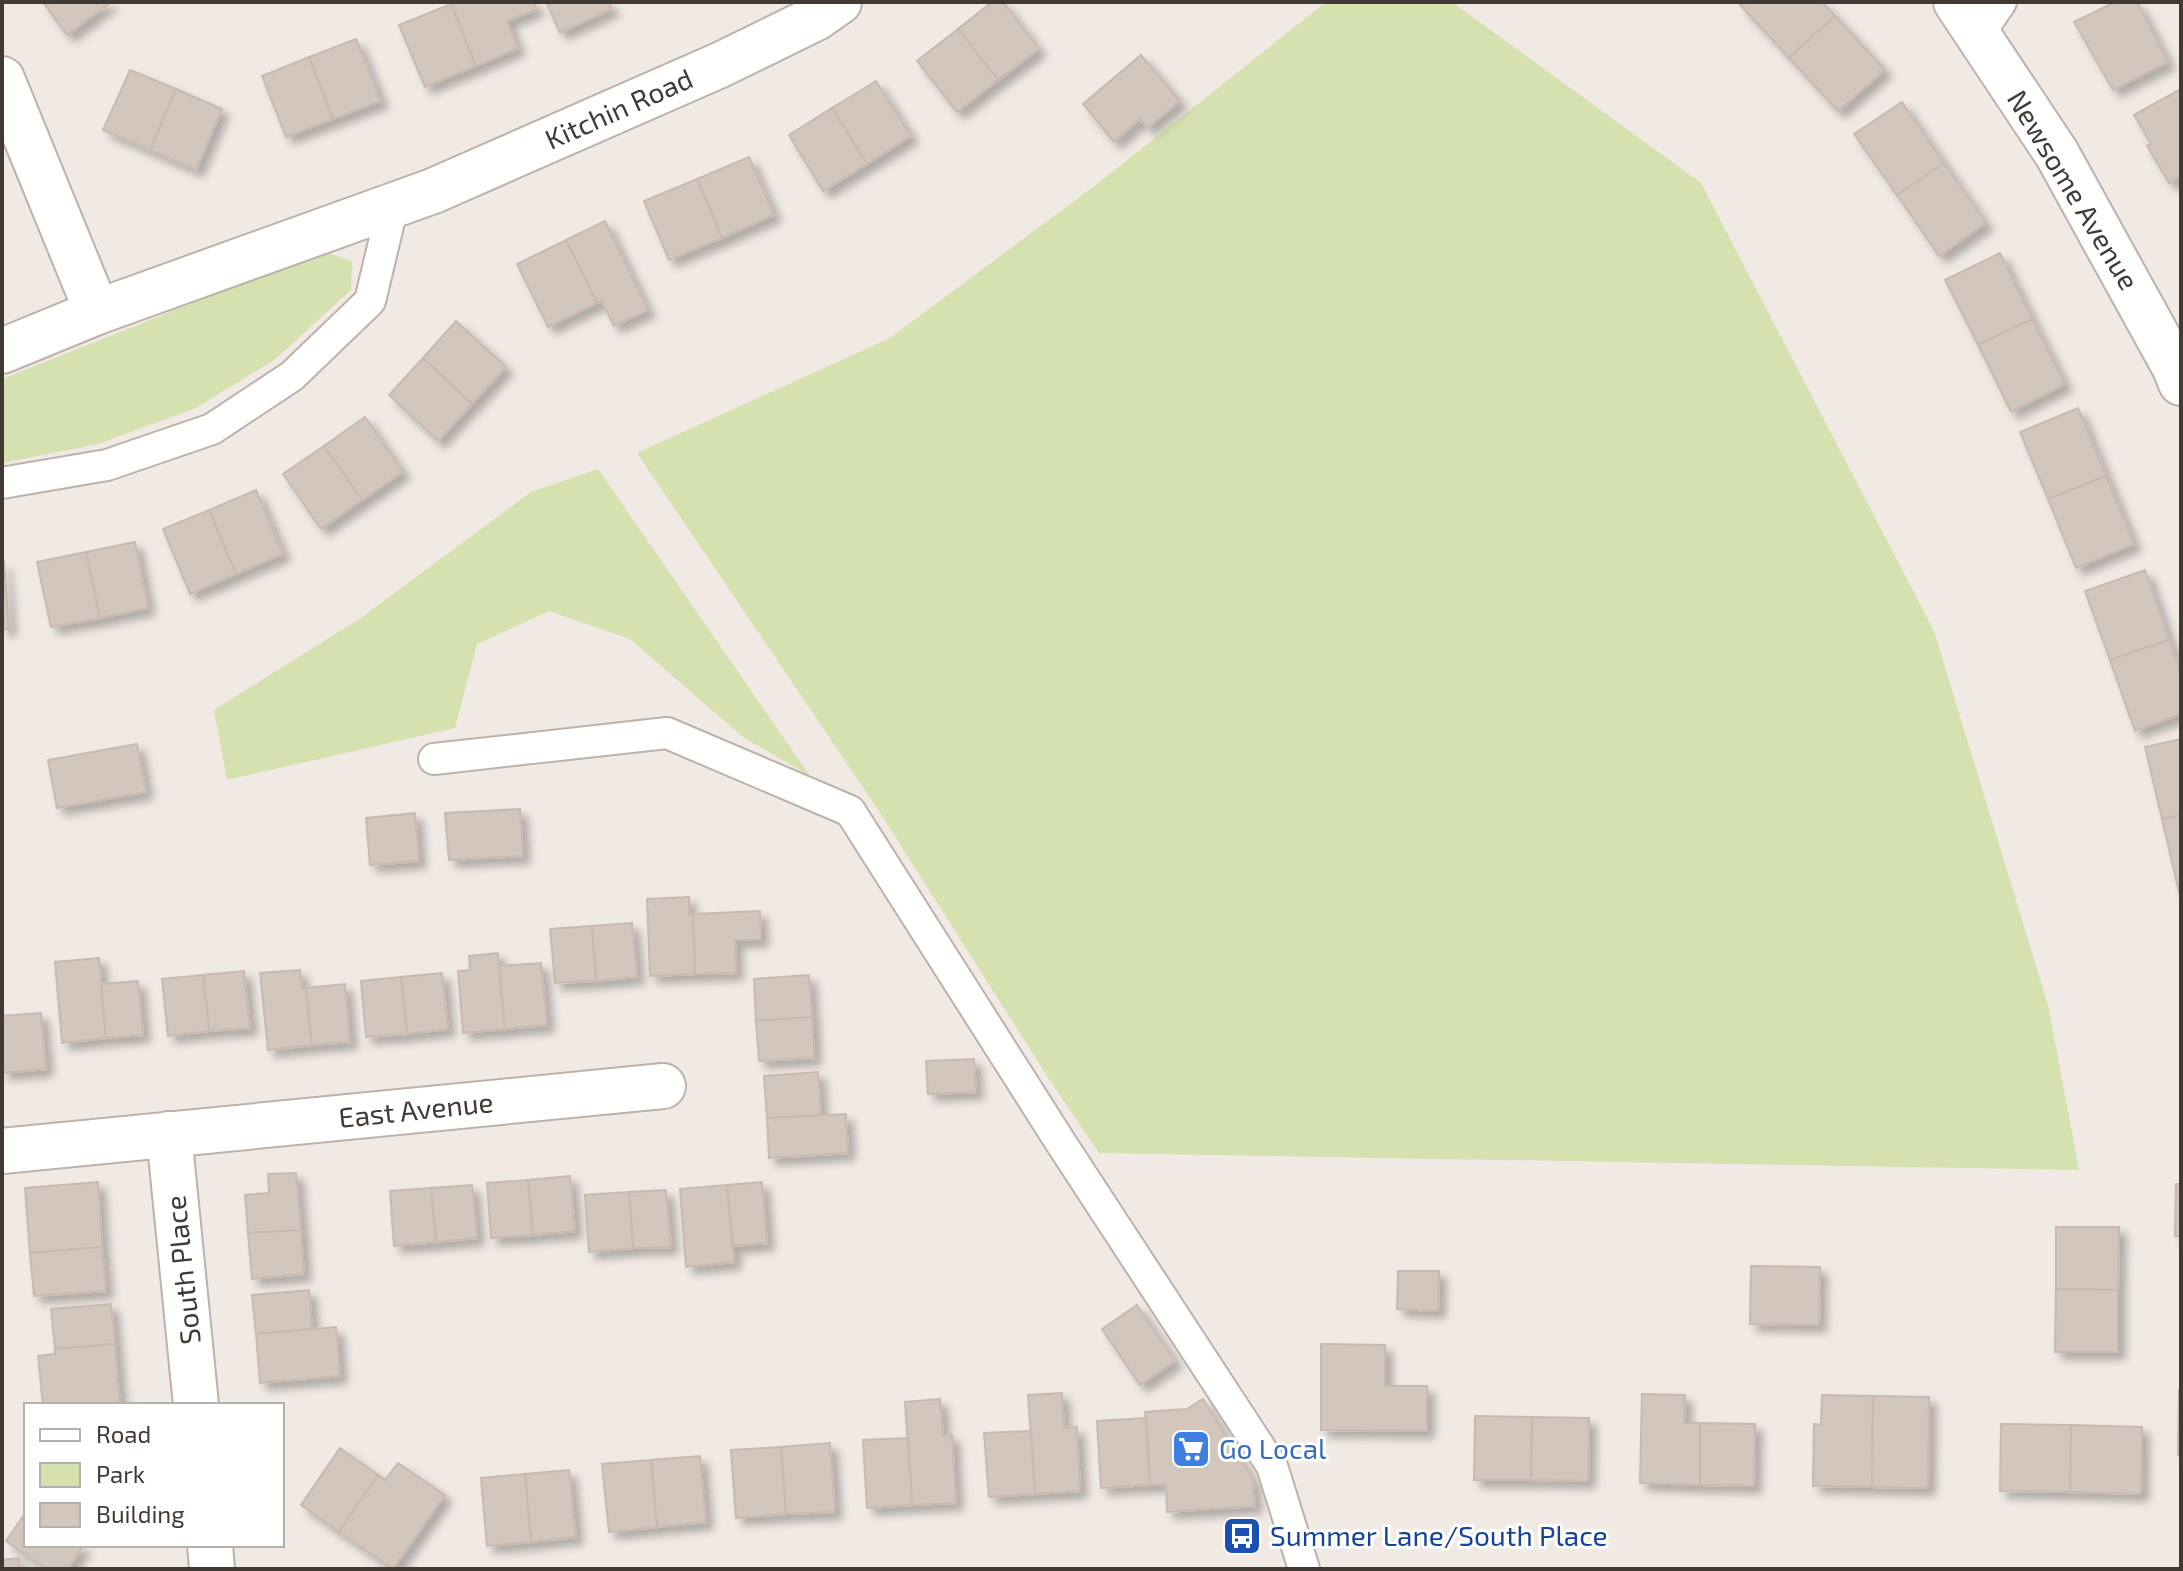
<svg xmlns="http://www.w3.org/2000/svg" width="2183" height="1571" font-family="'Exo 2',sans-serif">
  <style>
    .green { fill: #d6e1b0 }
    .building { fill: #d3c6bd; stroke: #cab9ae; stroke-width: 2; filter: url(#shadow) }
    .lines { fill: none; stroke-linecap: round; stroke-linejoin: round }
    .service-casing { stroke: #bdb2aa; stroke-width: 34 }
    .minor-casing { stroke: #bdb2aa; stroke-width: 48 }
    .service { stroke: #fff; stroke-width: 30 }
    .minor { stroke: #fff; stroke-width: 44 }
    .labels { text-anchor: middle; stroke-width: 6; stroke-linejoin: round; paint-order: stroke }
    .street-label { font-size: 28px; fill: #413934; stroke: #fff }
    .shop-label { font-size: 28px; fill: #366cbe; stroke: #fff; text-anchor: start }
    .transit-label { font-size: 28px; fill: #164399; stroke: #fff; text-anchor: start }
  </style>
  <defs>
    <filter id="shadow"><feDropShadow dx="7" dy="7" stdDeviation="4" flood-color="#0004"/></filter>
  </defs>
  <rect width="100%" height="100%" fill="#f0e9e4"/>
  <!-- green -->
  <g class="green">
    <polygon points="1326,2 1452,2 1701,183 1934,631 2048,1005 2079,1170 1099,1153 1049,1079 875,805 637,453 890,338 1097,184"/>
    <polygon points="323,251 352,261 351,290 274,360 196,408 98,444 2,463 2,379"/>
    <polygon points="598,469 810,776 743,737 630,639 549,611 477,644 455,728 227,780 214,710 358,620 531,492"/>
  </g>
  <!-- building -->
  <g class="building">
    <polygon points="43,2 111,2 67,35"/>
    <polygon points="455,2 534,2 537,9 507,21 518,48 476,66 451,4"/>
    <polygon points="546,2 609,2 612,9 560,33"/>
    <polygon points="992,2 1003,2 1039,49 998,80 958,29"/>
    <polygon points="1743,2 1822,2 1835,16 1789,58 1740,5"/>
    <polygon points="2115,2 2137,2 2168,62 2113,90 2074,22"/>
    <polygon points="451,4 476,66 425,87 399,25"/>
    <polygon points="1835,16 1885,70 1838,111 1789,58"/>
    <polygon points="958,29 998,80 957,112 917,61"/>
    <polygon points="356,39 381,101 333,119 309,57"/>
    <polygon points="1141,55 1180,101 1148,128 1140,119 1114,142 1083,104"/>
    <polygon points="309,57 333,119 286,137 262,76"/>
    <polygon points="130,70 176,89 150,150 103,130"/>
    <polygon points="876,81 911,136 867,164 832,108"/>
    <polygon points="176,89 222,109 196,170 150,150"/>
    <polygon points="2181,89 2181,176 2169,183 2147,146 2151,144 2134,115"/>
    <polygon points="1902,102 1944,163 1897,195 1854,134"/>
    <polygon points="832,108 867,164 823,191 789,135"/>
    <polygon points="749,157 774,215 722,238 697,179"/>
    <polygon points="1944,163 1986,223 1939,256 1897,195"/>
    <polygon points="697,179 722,238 669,260 644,201"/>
    <polygon points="605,221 648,310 614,326 602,301 597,303 566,240"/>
    <polygon points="566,240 597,303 548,327 517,264"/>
    <polygon points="2000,253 2032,319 1978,345 1945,280"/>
    <polygon points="2032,319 2065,384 2011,412 1978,345"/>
    <polygon points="456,321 506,367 472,404 423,358"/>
    <polygon points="423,358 472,404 438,441 389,395"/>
    <polygon points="2078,408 2106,476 2048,499 2020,432"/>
    <polygon points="365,417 403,472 362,500 324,446"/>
    <polygon points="324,446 362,500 321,529 283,474"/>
    <polygon points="2106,476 2134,544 2076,568 2048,499"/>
    <polygon points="256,490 283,554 236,574 209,510"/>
    <polygon points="209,510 236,574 190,594 163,529"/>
    <polygon points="135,542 148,608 100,618 86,552"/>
    <polygon points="86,552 100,618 51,627 37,562"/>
    <polygon points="4,562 9,629 2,629 2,563"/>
    <polygon points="2145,570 2169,640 2110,660 2085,591"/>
    <polygon points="2169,640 2181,674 2181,714 2135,731 2110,660"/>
    <polygon points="2181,739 2181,815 2162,819 2145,747"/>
    <polygon points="137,744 146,792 57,808 48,760"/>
    <polygon points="520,809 523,856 449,860 445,813"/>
    <polygon points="415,813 419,861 370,865 366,818"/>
    <polygon points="2181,815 2181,891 2179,892 2162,819"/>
    <polygon points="689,897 689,914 693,914 695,974 650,976 647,899"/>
    <polygon points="760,911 761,940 735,940 736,973 695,974 693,914"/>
    <polygon points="632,923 637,977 596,981 592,926"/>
    <polygon points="592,926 596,981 555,983 550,929"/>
    <polygon points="498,953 505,1029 463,1033 458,971 470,970 469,956"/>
    <polygon points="99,958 106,1038 62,1043 55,962"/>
    <polygon points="541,963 547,1025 505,1029 499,966"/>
    <polygon points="300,970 302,988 306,988 312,1045 268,1050 260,973"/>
    <polygon points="244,971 250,1028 209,1031 203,975"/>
    <polygon points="442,973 448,1029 407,1034 401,977"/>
    <polygon points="203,975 209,1031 168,1036 162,979"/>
    <polygon points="809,975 812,1017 756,1021 754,979"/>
    <polygon points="401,977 407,1034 366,1037 361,981"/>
    <polygon points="138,981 143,1035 106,1038 101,984"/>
    <polygon points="345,984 350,1042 312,1045 306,988"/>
    <polygon points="41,1013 46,1069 2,1073 2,1016"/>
    <polygon points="812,1017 814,1058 759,1061 756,1021"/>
    <polygon points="974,1059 976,1092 928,1094 926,1061"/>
    <polygon points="818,1072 821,1116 767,1118 764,1076"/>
    <polygon points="846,1114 848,1153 769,1158 767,1118"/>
    <polygon points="296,1173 301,1230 248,1233 245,1195 269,1193 268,1174"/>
    <polygon points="570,1176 575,1231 533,1235 528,1180"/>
    <polygon points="528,1180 533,1235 491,1238 487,1183"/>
    <polygon points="98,1182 102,1247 30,1253 25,1188"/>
    <polygon points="762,1182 767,1243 733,1246 727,1185"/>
    <polygon points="2176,1184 2181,1184 2181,1236 2175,1236"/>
    <polygon points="472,1185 477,1238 436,1242 431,1188"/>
    <polygon points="727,1185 734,1262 686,1267 680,1189"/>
    <polygon points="431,1188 436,1242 394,1246 390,1191"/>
    <polygon points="666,1190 671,1247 633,1248 629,1192"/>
    <polygon points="629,1192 633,1248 589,1252 585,1195"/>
    <polygon points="2056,1227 2119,1227 2118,1290 2056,1289"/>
    <polygon points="301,1230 304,1274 252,1279 248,1233"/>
    <polygon points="102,1247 106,1291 34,1296 30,1253"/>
    <polygon points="1751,1266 1820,1267 1819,1325 1750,1324"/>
    <polygon points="1398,1271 1439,1271 1438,1311 1397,1309"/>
    <polygon points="2056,1289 2118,1290 2118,1352 2055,1352"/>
    <polygon points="309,1290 312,1329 256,1334 252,1295"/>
    <polygon points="111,1304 115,1344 55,1349 51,1309"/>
    <polygon points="1137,1305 1175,1361 1140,1385 1102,1329"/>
    <polygon points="336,1327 340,1376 260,1383 256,1334"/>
    <polygon points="115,1344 120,1405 43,1405 38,1356 55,1354 55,1349"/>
    <polygon points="1321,1344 1385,1345 1385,1386 1427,1386 1427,1431 1321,1430"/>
    <polygon points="2179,1390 2181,1390 2181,1455 2178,1455"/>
    <polygon points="1062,1393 1064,1428 1077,1427 1080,1491 1035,1494 1028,1395"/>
    <polygon points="1642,1394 1685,1395 1684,1423 1700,1423 1700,1485 1640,1483"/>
    <polygon points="1822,1395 1873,1396 1872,1487 1813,1486 1814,1424 1821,1425"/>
    <polygon points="1873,1396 1929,1397 1928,1488 1872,1487"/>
    <polygon points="940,1399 943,1436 952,1435 956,1503 912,1505 905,1402"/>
    <polygon points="1203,1399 1253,1480 1255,1506 1167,1512 1166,1484 1150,1485 1145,1412 1187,1409"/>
    <polygon points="1475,1416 1532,1417 1531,1480 1474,1480"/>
    <polygon points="1532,1417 1589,1418 1588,1481 1531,1480"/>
    <polygon points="1146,1418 1150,1485 1101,1488 1097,1421"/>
    <polygon points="1700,1423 1755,1424 1754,1486 1700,1485"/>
    <polygon points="2001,1424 2071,1425 2070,1492 2000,1491"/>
    <polygon points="2071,1425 2142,1427 2141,1494 2070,1492"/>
    <polygon points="1031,1431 1035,1494 989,1497 984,1433"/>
    <polygon points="908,1438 912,1505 867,1508 863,1440"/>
    <polygon points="830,1443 835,1512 786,1514 781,1447"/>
    <polygon points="781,1447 786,1514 736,1518 731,1450"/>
    <polygon points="340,1448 378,1475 339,1532 301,1505"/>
    <polygon points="700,1456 706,1522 657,1527 651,1460"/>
    <polygon points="651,1460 657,1527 609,1532 602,1464"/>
    <polygon points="398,1463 445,1495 393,1569 339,1532 378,1475 385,1480"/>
    <polygon points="569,1470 576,1537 531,1542 525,1474"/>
    <polygon points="525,1474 531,1542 487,1546 481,1478"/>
    <polygon points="26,1512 26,1545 84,1545 68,1569 46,1569 6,1541"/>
    <polygon points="19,1558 20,1569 2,1569 2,1560"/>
  </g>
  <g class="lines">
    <!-- service casing -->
    <g class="service-casing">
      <g id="service">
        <polyline points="1978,36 2001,2"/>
        <polyline points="2,483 107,465 212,429 292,376 370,301 393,205"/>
        <polyline points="434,759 667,733 850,811 1061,1143 1272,1466 1304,1569"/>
      </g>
    </g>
    <!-- minor casing -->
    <g class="minor-casing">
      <g id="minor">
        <polyline points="1956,2 2057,154 2175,368 2181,383"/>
        <polyline points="2,79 97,312"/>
        <polyline points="2,351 97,312 433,191 720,65 816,18 839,2"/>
        <polyline points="169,1134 196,1405"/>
        <polyline points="2,1151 663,1086"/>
        <polyline points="210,1545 212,1569"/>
      </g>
    </g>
    <!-- service -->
    <use href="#service" class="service"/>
    <!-- minor -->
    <use href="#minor" class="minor"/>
  </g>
  <!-- icons -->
  <defs>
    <g id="supermarket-square" transform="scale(2)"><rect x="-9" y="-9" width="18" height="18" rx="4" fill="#3f7fe0" stroke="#fff"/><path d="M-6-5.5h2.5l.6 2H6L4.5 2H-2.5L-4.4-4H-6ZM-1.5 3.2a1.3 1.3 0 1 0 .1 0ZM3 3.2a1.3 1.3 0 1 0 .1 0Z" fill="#fff"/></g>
    <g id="bus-square" transform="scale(2)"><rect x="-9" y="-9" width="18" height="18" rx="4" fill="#1a4fb4" stroke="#fff"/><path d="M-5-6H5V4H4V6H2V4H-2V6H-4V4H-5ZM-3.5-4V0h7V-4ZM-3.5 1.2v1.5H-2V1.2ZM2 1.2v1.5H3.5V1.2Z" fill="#fff"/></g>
  </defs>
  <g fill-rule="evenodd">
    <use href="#supermarket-square" x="1191" y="1449"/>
    <use href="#bus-square" x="1242" y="1536"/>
  </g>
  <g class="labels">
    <!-- street labels -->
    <g class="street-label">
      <text transform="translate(619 109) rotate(-24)" y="10">Kitchin Road</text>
      <text transform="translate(2073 190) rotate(59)" y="10">Newsome Avenue</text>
      <text transform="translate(416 1110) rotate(-6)" y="10">East Avenue</text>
      <text transform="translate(183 1270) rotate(-96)" y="10">South Place</text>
    </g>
    <!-- shop labels -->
    <g class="shop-label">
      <text x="1219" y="1459">Go Local</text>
    </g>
    <!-- transit labels -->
    <g class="transit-label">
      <text x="1270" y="1546">Summer Lane/South Place</text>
    </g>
  </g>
  <!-- border -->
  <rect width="2183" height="1571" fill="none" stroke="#413934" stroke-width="8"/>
  <!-- legend -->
  <rect x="24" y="1403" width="260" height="144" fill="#ffffff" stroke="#b3b0ae" stroke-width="2"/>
  <rect x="40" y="1429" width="40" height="12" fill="#ffffff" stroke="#b3b0ae" stroke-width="2"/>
  <text x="96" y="1443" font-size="24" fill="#413934">Road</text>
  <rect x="40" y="1463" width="40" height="24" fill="#d6e1b0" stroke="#b3b0ae" stroke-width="2"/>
  <text x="96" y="1483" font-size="24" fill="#413934">Park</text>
  <rect x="40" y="1503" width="40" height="24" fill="#d3c6bd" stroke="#b3b0ae" stroke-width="2"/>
  <text x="96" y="1523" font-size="24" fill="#413934">Building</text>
</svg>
